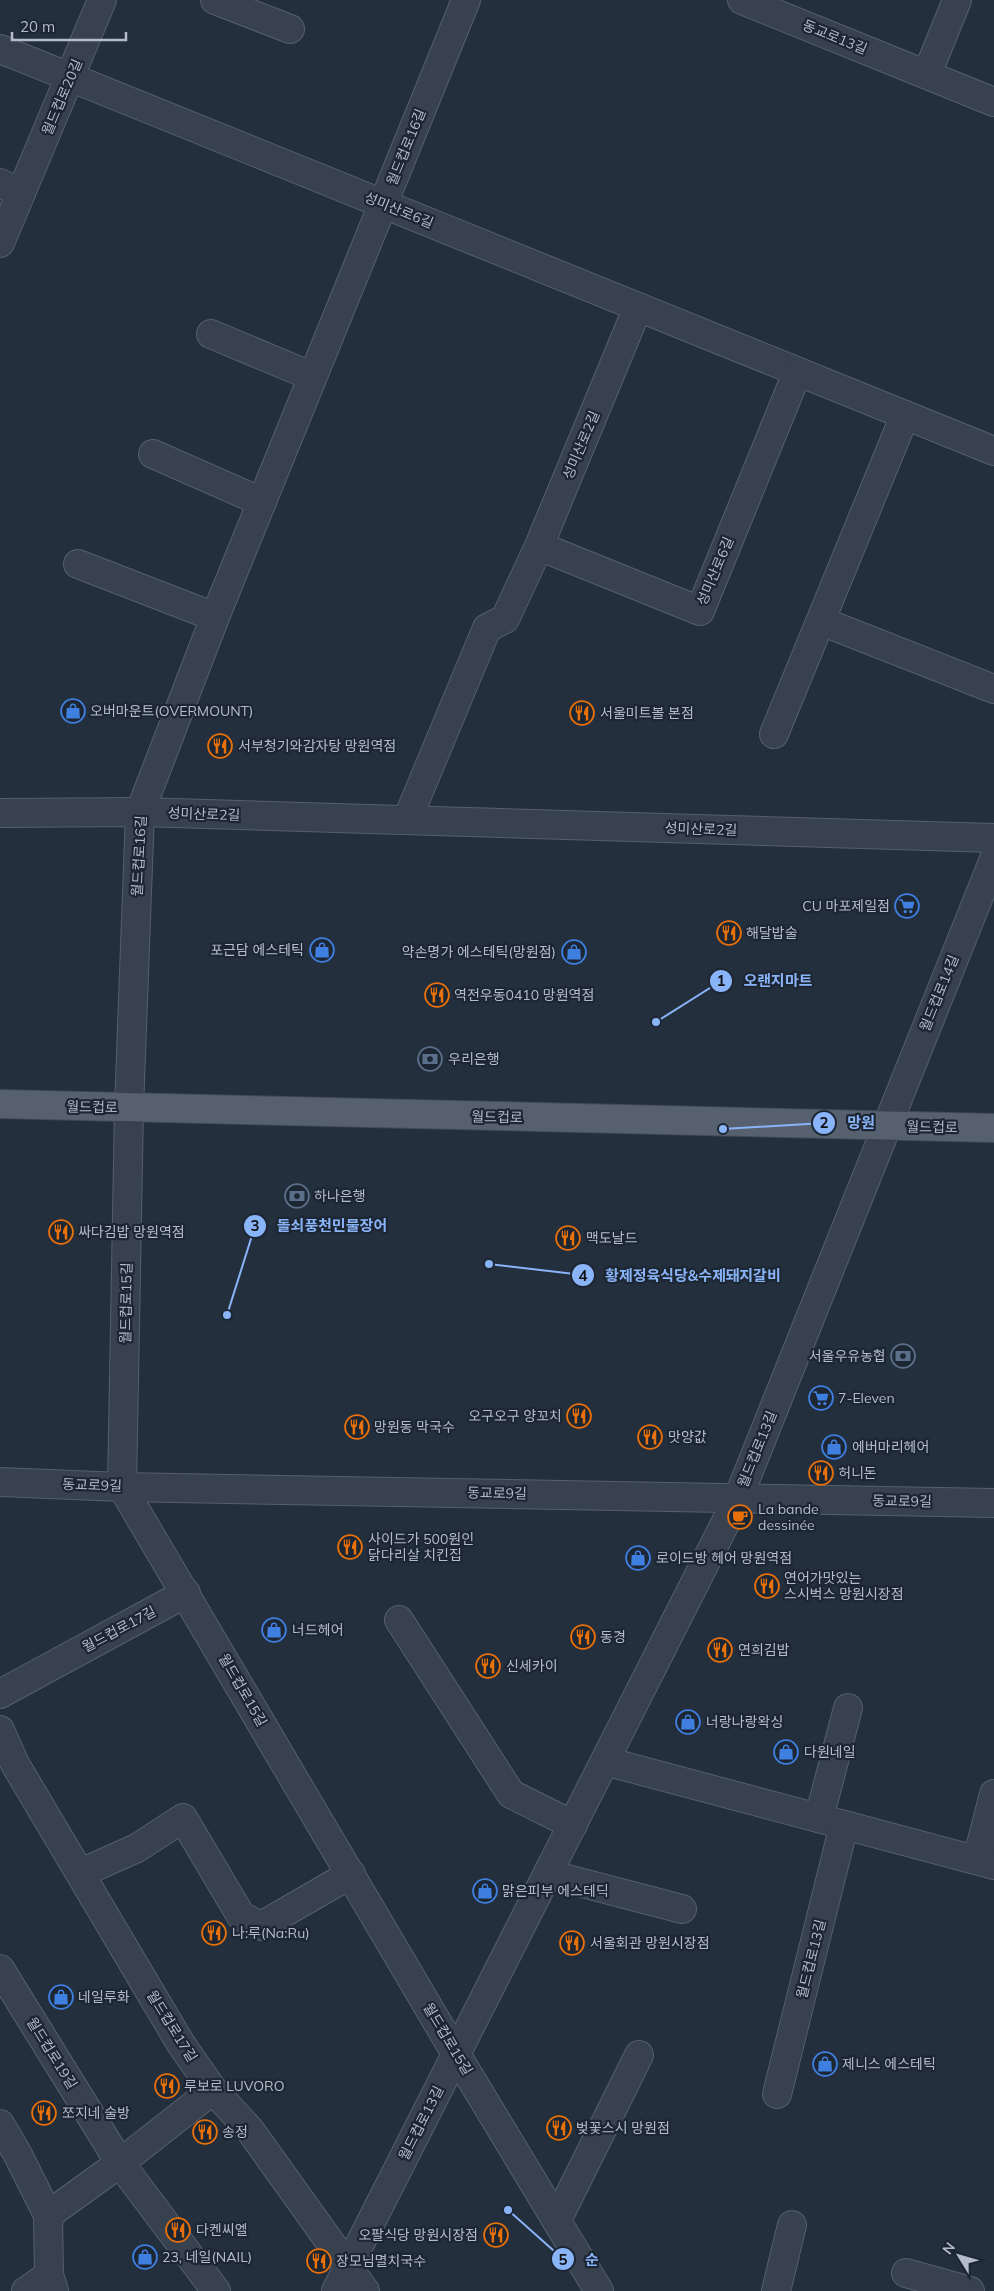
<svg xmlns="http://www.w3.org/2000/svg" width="994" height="2291" font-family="Mulish,'Noto Sans KR',sans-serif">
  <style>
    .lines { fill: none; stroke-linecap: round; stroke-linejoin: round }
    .minor-casing { stroke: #565f6c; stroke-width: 30 }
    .major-casing { stroke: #414a57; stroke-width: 30 }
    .minor { stroke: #38414e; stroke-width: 28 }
    .major { stroke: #56606e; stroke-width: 28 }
    .labels { text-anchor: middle; stroke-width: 4.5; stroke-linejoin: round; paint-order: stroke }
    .street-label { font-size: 14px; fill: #b4bcc9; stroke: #1d2633 }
    .poi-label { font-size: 14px; fill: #b4bcc9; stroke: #1d2633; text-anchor: start }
    .leader { fill: none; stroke: #8ab4f8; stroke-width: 2 }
    .callout-dot { fill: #8ab4f8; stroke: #1d2633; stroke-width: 2 }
    .mark-label { font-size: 15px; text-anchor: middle; font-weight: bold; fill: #111 }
    .callout-label { font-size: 15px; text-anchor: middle; font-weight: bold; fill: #8ab4f8; stroke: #1d2633; stroke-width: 4.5; stroke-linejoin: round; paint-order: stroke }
  </style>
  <rect width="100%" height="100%" fill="#242f3e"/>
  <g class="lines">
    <!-- minor casing -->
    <g class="minor-casing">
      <g id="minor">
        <polyline points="215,0 290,29"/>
        <polyline points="466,0 215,617 140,812 129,1108 122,1487 456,2054 599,2291"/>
        <polyline points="742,0 994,102"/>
        <path d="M0 49C332 181 662 318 994 451"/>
        <polyline points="927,74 957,0"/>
        <polyline points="0,183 21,193"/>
        <polyline points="0,243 102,0"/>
        <polyline points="211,334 311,376"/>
        <polyline points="153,454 262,502"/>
        <polyline points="539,546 700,611 797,373"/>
        <polyline points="78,564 215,617"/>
        <polyline points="821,621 994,689"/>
        <polyline points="774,734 905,415"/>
        <polyline points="0,813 140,812 994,838"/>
        <polyline points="407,820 487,628 505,619 539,546 638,307"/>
        <polyline points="0,1482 122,1487 994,1503"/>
        <polyline points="399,1620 511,1794 573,1825"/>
        <polyline points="0,1694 186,1593"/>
        <polyline points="0,1730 15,1764 181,2044 213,2090 250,2130 365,2291"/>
        <polyline points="605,1761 994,1865"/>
        <polyline points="819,1818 848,1708"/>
        <polyline points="977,1860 994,1794"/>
        <polyline points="81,1873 137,1848 183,1818 241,1916 261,1926 351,1874"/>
        <polyline points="548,1874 682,1909"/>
        <polyline points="0,1969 120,2163 216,2291"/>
        <polyline points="777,2094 844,1825"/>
        <polyline points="0,2124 17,2153 48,2215 49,2275 54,2291"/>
        <polyline points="48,2215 120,2163 213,2090"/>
        <polyline points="557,2220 639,2055"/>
        <polyline points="906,2273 970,2291"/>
        <polyline points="26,2291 49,2275"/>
        <polyline points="336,2291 738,1498 994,859"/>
        <polyline points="776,2291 792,2225"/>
      </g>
    </g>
    <!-- major casing -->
    <g class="major-casing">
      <polyline id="major" points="0,1104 994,1128"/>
    </g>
    <!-- minor -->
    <use href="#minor" class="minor"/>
    <!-- major -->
    <use href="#major" class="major"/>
  </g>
  <!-- icons -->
  <defs>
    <g id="shop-ring" transform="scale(1.25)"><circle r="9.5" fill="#1d2633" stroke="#3f7fe0" stroke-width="1.5"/><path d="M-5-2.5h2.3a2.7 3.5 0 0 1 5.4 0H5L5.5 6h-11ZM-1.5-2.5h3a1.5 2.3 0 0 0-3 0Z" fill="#3f7fe0"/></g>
    <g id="restaurant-ring" transform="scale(1.25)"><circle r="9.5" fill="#1d2633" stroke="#e8710a" stroke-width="1.5"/><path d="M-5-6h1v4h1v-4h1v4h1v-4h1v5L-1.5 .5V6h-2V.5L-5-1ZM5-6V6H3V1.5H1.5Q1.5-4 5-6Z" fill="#e8710a"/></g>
    <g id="supermarket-ring" transform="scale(1.25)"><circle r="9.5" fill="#1d2633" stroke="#3f7fe0" stroke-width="1.5"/><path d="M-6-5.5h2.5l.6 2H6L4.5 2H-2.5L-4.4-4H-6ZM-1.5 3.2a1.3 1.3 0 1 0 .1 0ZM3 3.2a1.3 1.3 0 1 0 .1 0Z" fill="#3f7fe0"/></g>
    <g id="bank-ring" transform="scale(1.25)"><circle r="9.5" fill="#1d2633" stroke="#5c6f8a" stroke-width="1.5"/><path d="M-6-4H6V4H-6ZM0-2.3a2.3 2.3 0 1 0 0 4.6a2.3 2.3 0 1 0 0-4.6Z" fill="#5c6f8a"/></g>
    <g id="cafe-ring" transform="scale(1.25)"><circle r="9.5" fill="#1d2633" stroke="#e8710a" stroke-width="1.5"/><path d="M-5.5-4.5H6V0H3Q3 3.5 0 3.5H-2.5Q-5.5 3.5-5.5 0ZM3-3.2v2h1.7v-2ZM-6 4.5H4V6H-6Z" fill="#e8710a"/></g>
  </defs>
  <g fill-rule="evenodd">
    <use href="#shop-ring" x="73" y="711"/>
    <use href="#restaurant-ring" x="582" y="713"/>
    <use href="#restaurant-ring" x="220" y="746"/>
    <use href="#supermarket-ring" x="907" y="906"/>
    <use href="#restaurant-ring" x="729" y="933"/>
    <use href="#shop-ring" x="322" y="950"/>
    <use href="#shop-ring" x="574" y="952"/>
    <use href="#restaurant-ring" x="437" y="995"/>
    <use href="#bank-ring" x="430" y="1059"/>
    <use href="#bank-ring" x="297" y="1196"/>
    <use href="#restaurant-ring" x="61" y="1232"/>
    <use href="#restaurant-ring" x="568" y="1238"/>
    <use href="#bank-ring" x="903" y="1356"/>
    <use href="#supermarket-ring" x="821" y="1398"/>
    <use href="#restaurant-ring" x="579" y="1416"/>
    <use href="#restaurant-ring" x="357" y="1427"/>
    <use href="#restaurant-ring" x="650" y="1437"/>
    <use href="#shop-ring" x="834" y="1447"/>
    <use href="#restaurant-ring" x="821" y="1473"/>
    <use href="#cafe-ring" x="740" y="1517"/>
    <use href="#restaurant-ring" x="350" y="1547"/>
    <use href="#shop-ring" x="638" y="1558"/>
    <use href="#restaurant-ring" x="767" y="1586"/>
    <use href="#shop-ring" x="274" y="1630"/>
    <use href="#restaurant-ring" x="583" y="1637"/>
    <use href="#restaurant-ring" x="720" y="1650"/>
    <use href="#restaurant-ring" x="488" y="1666"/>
    <use href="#shop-ring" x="688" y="1722"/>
    <use href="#shop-ring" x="786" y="1752"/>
    <use href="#shop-ring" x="485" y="1891"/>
    <use href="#restaurant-ring" x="214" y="1933"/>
    <use href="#restaurant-ring" x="572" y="1943"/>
    <use href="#shop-ring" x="61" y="1997"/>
    <use href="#shop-ring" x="825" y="2064"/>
    <use href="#restaurant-ring" x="167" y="2086"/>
    <use href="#restaurant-ring" x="44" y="2113"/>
    <use href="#restaurant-ring" x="559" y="2128"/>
    <use href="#restaurant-ring" x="205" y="2132"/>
    <use href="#restaurant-ring" x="178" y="2230"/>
    <use href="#restaurant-ring" x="496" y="2235"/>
    <use href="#shop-ring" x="145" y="2257"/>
    <use href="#restaurant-ring" x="319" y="2261"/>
  </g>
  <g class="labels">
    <!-- street labels -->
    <g class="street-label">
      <text transform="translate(835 37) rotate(22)" y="5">동교로13길</text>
      <text transform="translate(62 97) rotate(-67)" y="5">월드컵로20길</text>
      <text transform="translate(406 147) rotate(-68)" y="5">월드컵로16길</text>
      <text transform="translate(399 210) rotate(22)" y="5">성미산로6길</text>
      <text transform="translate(581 445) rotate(-67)" y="5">성미산로2길</text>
      <text transform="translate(715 571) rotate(-67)" y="5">성미산로6길</text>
      <text transform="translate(204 814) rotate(2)" y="5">성미산로2길</text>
      <text transform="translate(701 829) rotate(2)" y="5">성미산로2길</text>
      <text transform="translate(139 856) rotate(-87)" y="5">월드컵로16길</text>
      <text transform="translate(939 993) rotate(-68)" y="5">월드컵로14길</text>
      <text transform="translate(92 1107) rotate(1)" y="5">월드컵로</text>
      <text transform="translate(497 1117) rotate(1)" y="5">월드컵로</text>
      <text transform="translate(932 1127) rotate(1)" y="5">월드컵로</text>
      <text transform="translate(126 1303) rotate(-89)" y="5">월드컵로15길</text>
      <text transform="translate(757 1449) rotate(-68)" y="5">월드컵로13길</text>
      <text transform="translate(92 1485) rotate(2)" y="5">동교로9길</text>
      <text transform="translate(497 1493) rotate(1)" y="5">동교로9길</text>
      <text transform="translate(902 1501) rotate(1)" y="5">동교로9길</text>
      <text transform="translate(119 1629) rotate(-28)" y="5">월드컵로17길</text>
      <text transform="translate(243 1690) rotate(60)" y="5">월드컵로15길</text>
      <text transform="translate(811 1959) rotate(-76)" y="5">월드컵로13길</text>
      <text transform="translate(172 2026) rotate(58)" y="5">월드컵로17길</text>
      <text transform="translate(448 2039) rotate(59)" y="5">월드컵로15길</text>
      <text transform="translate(52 2053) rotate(58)" y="5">월드컵로19길</text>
      <text transform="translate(421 2123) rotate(-63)" y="5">월드컵로13길</text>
    </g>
    <!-- poi labels -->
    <g class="poi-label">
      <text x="90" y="716">오버마운트(OVERMOUNT)</text>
      <text x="600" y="718">서울미트볼 본점</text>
      <text x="238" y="751">서부청기와감자탕 망원역점</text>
      <text x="890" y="911" text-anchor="end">CU 마포제일점</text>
      <text x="746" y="938">해달밥술</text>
      <text x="304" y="955" text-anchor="end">포근담 에스테틱</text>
      <text x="556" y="957" text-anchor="end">약손명가 에스테틱(망원점)</text>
      <text x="454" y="1000">역전우동0410 망원역점</text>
      <text x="448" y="1064">우리은행</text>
      <text x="314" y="1201">하나은행</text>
      <text x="78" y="1237">싸다김밥 망원역점</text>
      <text x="586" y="1243">맥도날드</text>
      <text x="886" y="1361" text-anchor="end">서울우유농협</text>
      <text x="838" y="1403">7-Eleven</text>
      <text x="562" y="1421" text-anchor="end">오구오구 양꼬치</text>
      <text x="374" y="1432">망원동 막국수</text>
      <text x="668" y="1442">맛양값</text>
      <text x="852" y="1452">에버마리헤어</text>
      <text x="838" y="1478">허니돈</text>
      <text x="758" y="1514">La bande<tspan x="758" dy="16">dessinée</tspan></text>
      <text x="368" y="1544">사이드가 500원인<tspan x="368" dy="16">닭다리살 치킨집</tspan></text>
      <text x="656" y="1563">로이드방 헤어 망원역점</text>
      <text x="784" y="1583">연어가맛있는<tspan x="784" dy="16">스시벅스 망원시장점</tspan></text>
      <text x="292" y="1635">너드헤어</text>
      <text x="600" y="1642">동경</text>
      <text x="738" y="1655">연희김밥</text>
      <text x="506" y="1671">신세카이</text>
      <text x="706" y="1727">너랑나랑왁싱</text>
      <text x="804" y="1757">다원네일</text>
      <text x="502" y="1896">맑은피부 에스테딕</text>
      <text x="232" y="1938">나:루(Na:Ru)</text>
      <text x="590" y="1948">서울회관 망원시장점</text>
      <text x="78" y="2002">네일루화</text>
      <text x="842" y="2069">제니스 에스테틱</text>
      <text x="184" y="2091">루보로 LUVORO</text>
      <text x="62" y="2118">쪼지네 술방</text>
      <text x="576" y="2133">벚꽃스시 망원점</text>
      <text x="222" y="2137">송정</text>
      <text x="196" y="2235">다켄씨엘</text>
      <text x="478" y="2240" text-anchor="end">오팔식당 망원시장점</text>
      <text x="162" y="2262">23, 네일(NAIL)</text>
      <text x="336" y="2266">장모님멸치국수</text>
    </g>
  </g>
  <!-- callouts -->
  <path class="leader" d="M656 1022L721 981M723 1129L824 1123M227 1315L255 1226M489 1264L583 1275M508 2210L563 2259"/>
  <g class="callout-dot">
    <circle cx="656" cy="1022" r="5"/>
    <circle cx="723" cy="1129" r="5"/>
    <circle cx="227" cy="1315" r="5"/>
    <circle cx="489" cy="1264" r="5"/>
    <circle cx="508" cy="2210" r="5"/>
    <circle cx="721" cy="981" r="12"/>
    <circle cx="824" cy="1123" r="12"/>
    <circle cx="255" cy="1226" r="12"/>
    <circle cx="583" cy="1275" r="12"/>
    <circle cx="563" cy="2259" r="12"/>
  </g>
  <g class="mark-label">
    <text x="721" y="986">1</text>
    <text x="824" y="1128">2</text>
    <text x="255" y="1231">3</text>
    <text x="583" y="1281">4</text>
    <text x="563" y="2265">5</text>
  </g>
  <g class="callout-label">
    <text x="778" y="986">오랜지마트</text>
    <text x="861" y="1128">망원</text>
    <text x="332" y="1231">돌쇠풍천민물장어</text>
    <text x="693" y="1281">황제정육식당&amp;수제돼지갈비</text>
    <text x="592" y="2265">순</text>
  </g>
  <!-- north arrow -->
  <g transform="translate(959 2256) rotate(307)" stroke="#1d2633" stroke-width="4" paint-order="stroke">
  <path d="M0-4L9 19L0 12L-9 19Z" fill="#b4bcc9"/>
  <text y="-8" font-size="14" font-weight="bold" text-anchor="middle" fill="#b4bcc9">N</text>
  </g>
  <!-- scale -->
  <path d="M12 32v8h114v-8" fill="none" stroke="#b4bcc9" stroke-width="2.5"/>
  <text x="20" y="32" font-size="15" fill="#b4bcc9" stroke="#1d2633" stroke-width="4" paint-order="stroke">20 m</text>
</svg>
